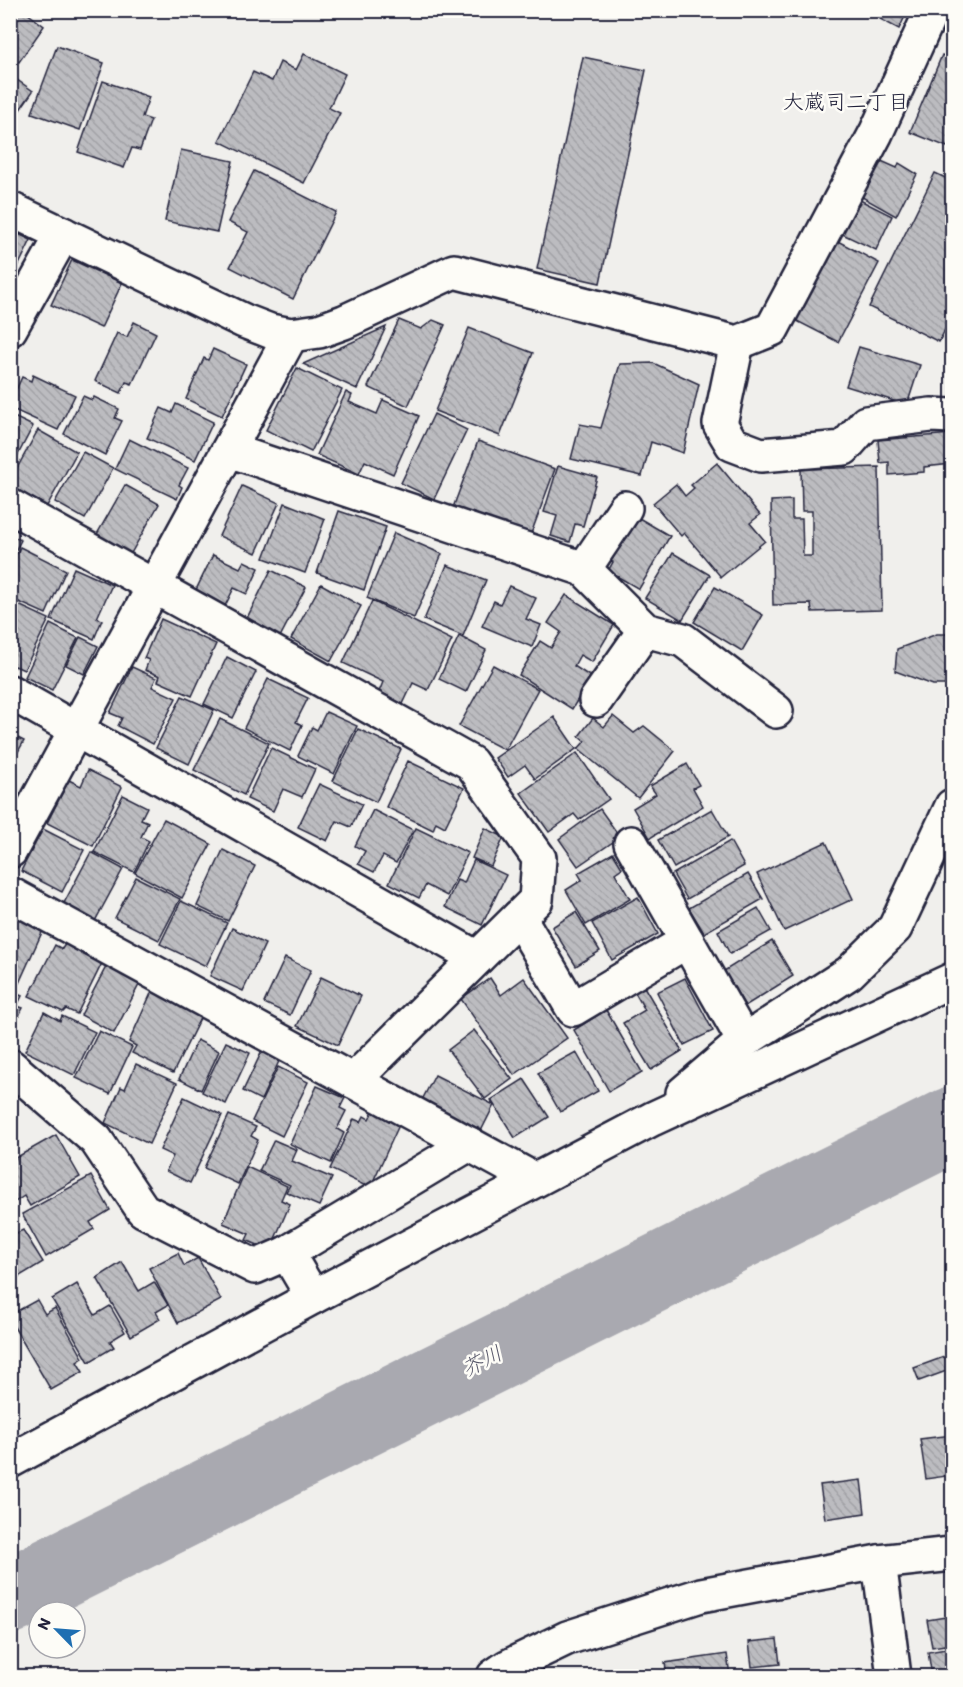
<svg xmlns="http://www.w3.org/2000/svg" width="963" height="1687" font-family="Itim,'Klee One',sans-serif">
  <style>
    .lines { fill: none; stroke-linecap: round; stroke-linejoin: round }
    .river { stroke: #a9a9b0; stroke-width: 76 }
    .building { fill: url(#building-back-hatch); stroke: #22223b; stroke-width: 1.5 }
    .minor-casing { stroke: #22223b; stroke-width: 38 }
    .tertiary-casing { stroke: #22223b; stroke-width: 38 }
    .minor { stroke: #fdfcf7; stroke-width: 33 }
    .tertiary { stroke: #fdfcf7; stroke-width: 33 }
    .labels { text-anchor: middle; stroke-width: 5; stroke-linejoin: round; paint-order: stroke }
    .neighbourhood-label { font-size: 21px; fill: #22223b; stroke: #fdfcf7 }
    .water-label { font-size: 21px; font-style: italic; fill: #58586a; stroke: #fdfcf7 }
  </style>
  <defs>
    <pattern id="building-back-hatch" width="6" height="6" patternUnits="userSpaceOnUse" patternTransform="scale(1.5)"><rect width="6" height="6" fill="#bcbcc0"/><path d="M-1 5l2 2M0 0l6 6M5-1l2 2" fill="none" stroke="#a1a1a6"/></pattern>
  </defs>
  <rect width="100%" height="100%" fill="#f0efec"/>
  <filter id="ink" filterUnits="userSpaceOnUse"><feTurbulence type="fractalNoise" baseFrequency=".0167" numOctaves="2"/><feDisplacementMap in="SourceGraphic" scale="12" xChannelSelector="R" yChannelSelector="G"/><feConvolveMatrix kernelMatrix="1 2 1 2 8 2 1 2 1" color-interpolation-filters="sRGB"/></filter>
  <g filter="url(#ink)">
    <g class="lines">
      <!-- river -->
      <polyline class="river" points="10,1596 952,1125"/>
    </g>
    <!-- building -->
    <g class="building">
      <polygon points="10,10 23,10 44,26 19,62 10,56"/>
      <polygon points="876,10 908,10 899,29 880,19 883,14"/>
      <polygon points="951,10 952,10 952,32 943,27"/>
      <polygon points="57,46 104,63 80,130 32,113"/>
      <polygon points="304,54 345,74 329,108 340,113 304,183 219,141 253,72 272,81 280,62 296,70"/>
      <polygon points="942,55 952,59 952,149 910,132"/>
      <polygon points="583,57 646,70 600,283 537,269"/>
      <polygon points="10,75 33,91 10,124"/>
      <polygon points="103,81 149,97 142,117 151,120 140,150 132,148 124,168 78,152"/>
      <polygon points="181,150 233,161 217,232 165,221"/>
      <polygon points="879,160 897,168 899,163 917,174 896,216 862,197"/>
      <polygon points="254,171 336,212 293,299 230,267 248,232 228,222"/>
      <polygon points="935,173 952,181 952,315 939,342 869,307"/>
      <polygon points="854,197 892,216 876,250 838,232"/>
      <polygon points="10,230 31,240 10,283"/>
      <polygon points="832,238 879,263 838,342 791,318"/>
      <polygon points="72,260 122,283 101,328 51,305"/>
      <polygon points="399,320 421,329 433,320 445,325 408,406 368,387"/>
      <polygon points="134,322 156,333 132,384 126,382 121,393 95,381 117,333 127,337"/>
      <polygon points="386,327 357,389 303,364"/>
      <polygon points="469,328 533,353 500,436 435,411"/>
      <polygon points="859,347 920,365 907,405 846,386"/>
      <polygon points="213,349 246,364 222,416 186,399 204,358 208,360"/>
      <polygon points="653,363 699,384 683,453 651,442 642,476 571,459 580,424 601,428 620,364"/>
      <polygon points="297,368 342,390 311,452 266,430"/>
      <polygon points="33,375 75,395 58,430 10,408 10,395 12,391 15,392 22,377 31,381"/>
      <polygon points="346,392 352,395 349,402 377,414 383,400 419,416 393,474 365,461 359,474 317,455"/>
      <polygon points="83,396 92,400 94,397 119,409 115,418 122,421 105,455 64,434"/>
      <polygon points="176,404 213,422 195,460 147,438 161,408 172,413"/>
      <polygon points="434,414 467,430 434,499 401,483"/>
      <polygon points="14,417 33,426 10,470 10,424"/>
      <polygon points="38,430 77,452 47,506 10,486 10,481"/>
      <polygon points="952,434 952,464 924,467 924,472 889,475 889,462 880,463 878,440"/>
      <polygon points="129,439 188,468 179,485 182,487 177,499 115,469"/>
      <polygon points="478,441 555,469 528,542 451,513"/>
      <polygon points="83,452 113,468 85,519 55,502"/>
      <polygon points="717,463 760,515 750,523 765,541 721,577 684,533 681,536 653,503 676,484 685,496 694,488 691,485"/>
      <polygon points="558,466 597,477 583,526 575,524 570,542 551,536 557,516 544,512"/>
      <polygon points="879,467 882,610 812,612 811,604 773,605 771,501 792,500 792,519 802,519 803,556 812,556 812,511 802,511 801,469"/>
      <polygon points="125,485 159,504 130,555 96,536"/>
      <polygon points="242,486 279,503 256,553 219,536"/>
      <polygon points="285,503 325,519 305,573 264,558"/>
      <polygon points="339,511 386,527 364,590 317,573"/>
      <polygon points="632,514 670,536 639,589 608,571 613,562 606,559"/>
      <polygon points="394,533 442,554 414,618 367,598"/>
      <polygon points="10,535 21,540 10,561"/>
      <polygon points="20,547 66,570 46,614 10,598 10,568"/>
      <polygon points="673,553 710,575 682,620 645,598"/>
      <polygon points="213,555 240,568 244,561 259,568 247,594 234,588 224,608 194,594"/>
      <polygon points="447,565 486,580 463,636 424,620"/>
      <polygon points="74,568 112,585 97,618 102,620 94,639 51,620"/>
      <polygon points="271,570 306,587 280,637 246,620"/>
      <polygon points="321,584 361,606 331,661 291,639"/>
      <polygon points="509,586 536,598 526,619 541,625 532,647 482,626 494,601 500,604"/>
      <polygon points="715,587 763,615 742,651 694,622"/>
      <polygon points="566,595 614,625 592,662 580,655 574,666 591,677 572,709 519,675 540,641 551,648 561,632 548,623"/>
      <polygon points="10,601 49,619 24,670 15,666 11,673"/>
      <polygon points="372,601 452,640 428,690 413,683 403,704 379,692 383,682 343,663"/>
      <polygon points="161,619 216,644 192,696 158,681 160,676 145,670 149,660 144,658"/>
      <polygon points="50,624 78,638 52,690 25,677"/>
      <polygon points="937,634 952,634 952,685 933,685 895,671 897,649"/>
      <polygon points="459,636 486,650 466,692 439,679"/>
      <polygon points="80,637 98,646 84,674 66,665"/>
      <polygon points="227,657 256,672 233,718 204,704"/>
      <polygon points="493,665 538,689 505,750 459,726"/>
      <polygon points="132,667 156,678 152,687 176,698 153,744 118,726 122,718 110,713"/>
      <polygon points="268,679 308,698 296,722 302,725 290,751 244,728"/>
      <polygon points="182,696 214,710 189,764 156,748"/>
      <polygon points="326,712 357,726 334,774 298,756 312,727 317,730"/>
      <polygon points="613,716 634,733 644,726 675,751 638,798 578,749 585,741 579,736 593,718 604,727"/>
      <polygon points="554,717 576,749 535,779 525,765 508,777 495,758"/>
      <polygon points="220,719 269,743 244,795 194,770"/>
      <polygon points="358,729 401,749 376,802 333,781"/>
      <polygon points="10,734 24,741 10,766"/>
      <polygon points="271,748 315,769 302,797 283,789 273,811 247,799"/>
      <polygon points="577,753 609,799 579,820 574,814 549,832 521,793"/>
      <polygon points="408,761 464,788 445,827 436,822 433,830 386,807"/>
      <polygon points="687,764 699,785 693,788 703,806 650,838 633,808 656,794 650,786"/>
      <polygon points="88,770 122,787 93,846 47,823 69,780 81,786"/>
      <polygon points="319,784 362,804 351,827 337,821 327,841 298,827"/>
      <polygon points="123,795 147,807 141,819 148,822 141,837 149,841 134,872 94,852"/>
      <polygon points="600,809 620,837 578,866 559,839"/>
      <polygon points="712,809 728,837 674,868 658,840"/>
      <polygon points="373,810 413,830 396,863 383,856 374,872 358,864 365,851 355,846"/>
      <polygon points="164,819 211,844 182,898 135,873"/>
      <polygon points="416,828 468,853 447,896 426,885 419,898 389,883"/>
      <polygon points="485,828 504,837 491,866 472,858"/>
      <polygon points="43,829 84,850 62,892 21,871"/>
      <polygon points="730,841 744,866 687,899 673,874"/>
      <polygon points="826,842 853,899 784,931 757,874"/>
      <polygon points="223,850 255,866 228,921 197,906"/>
      <polygon points="91,852 123,869 95,921 63,905"/>
      <polygon points="613,853 622,868 615,873 630,899 586,925 566,890 582,880 578,873"/>
      <polygon points="474,860 506,875 482,925 445,907 457,880 464,883"/>
      <polygon points="748,874 763,899 704,933 689,908"/>
      <polygon points="136,877 180,899 159,940 115,918"/>
      <polygon points="638,897 658,934 612,960 592,923"/>
      <polygon points="181,901 227,923 206,966 160,944"/>
      <polygon points="758,908 771,931 730,954 718,931"/>
      <polygon points="576,912 600,951 576,966 552,927"/>
      <polygon points="10,914 43,930 19,983 10,979"/>
      <polygon points="232,928 265,944 243,991 210,976"/>
      <polygon points="67,941 104,959 77,1014 66,1009 63,1012 29,996 55,945 62,949"/>
      <polygon points="772,941 793,976 745,1006 724,971"/>
      <polygon points="285,958 311,970 290,1015 264,1003"/>
      <polygon points="108,963 142,979 114,1033 81,1015"/>
      <polygon points="321,977 361,996 338,1045 297,1026"/>
      <polygon points="490,978 501,995 524,978 567,1038 514,1075 461,999"/>
      <polygon points="685,978 713,1031 684,1045 657,992"/>
      <polygon points="643,985 682,1051 651,1070 623,1023 645,1010 634,991"/>
      <polygon points="153,989 203,1012 173,1073 132,1053 136,1046 129,1042"/>
      <polygon points="10,991 22,996 17,1006 23,1008 10,1033"/>
      <polygon points="606,1010 642,1072 609,1091 574,1030"/>
      <polygon points="44,1012 60,1021 62,1016 95,1032 74,1075 25,1051"/>
      <polygon points="474,1030 512,1079 485,1099 448,1050"/>
      <polygon points="99,1031 132,1047 110,1094 76,1078"/>
      <polygon points="197,1040 219,1051 201,1090 179,1079"/>
      <polygon points="226,1042 250,1053 226,1104 202,1092"/>
      <polygon points="263,1049 281,1057 261,1100 243,1091"/>
      <polygon points="576,1052 598,1091 560,1112 538,1073"/>
      <polygon points="136,1064 177,1083 149,1144 105,1123 121,1087 125,1089"/>
      <polygon points="278,1067 308,1082 282,1136 252,1121"/>
      <polygon points="435,1075 494,1105 480,1133 421,1102"/>
      <polygon points="524,1079 549,1117 515,1138 491,1100"/>
      <polygon points="317,1086 345,1098 340,1108 346,1111 337,1129 344,1133 331,1163 290,1144"/>
      <polygon points="184,1097 222,1115 190,1183 166,1171 173,1156 160,1150"/>
      <polygon points="373,1111 400,1123 370,1188 330,1169 354,1119 361,1122 364,1116 369,1119"/>
      <polygon points="229,1115 256,1127 251,1136 258,1140 238,1184 204,1168"/>
      <polygon points="56,1135 80,1177 30,1206 24,1196 15,1202 10,1194 10,1161"/>
      <polygon points="274,1140 297,1150 292,1161 332,1178 319,1206 286,1192 290,1185 259,1171"/>
      <polygon points="247,1167 287,1186 281,1200 290,1204 270,1250 246,1240 249,1234 223,1223"/>
      <polygon points="91,1176 110,1210 90,1222 94,1229 46,1257 22,1214"/>
      <polygon points="10,1222 17,1233 23,1230 43,1262 10,1282"/>
      <polygon points="178,1253 184,1266 198,1258 221,1300 178,1323 149,1268"/>
      <polygon points="122,1262 139,1291 154,1282 168,1305 156,1312 160,1319 131,1336 97,1278"/>
      <polygon points="77,1284 95,1315 110,1306 125,1332 110,1341 114,1347 89,1362 52,1299"/>
      <polygon points="37,1300 45,1314 55,1308 83,1358 77,1362 83,1372 51,1390 10,1320 10,1315"/>
      <polygon points="952,1354 952,1369 919,1381 914,1368"/>
      <polygon points="952,1435 952,1475 926,1479 920,1439"/>
      <polygon points="861,1480 865,1513 825,1519 820,1485"/>
      <polygon points="952,1616 952,1644 932,1647 927,1620"/>
      <polygon points="777,1639 780,1664 752,1667 749,1642"/>
      <polygon points="952,1648 952,1676 932,1676 928,1652"/>
      <polygon points="727,1654 730,1676 667,1676 665,1663"/>
      <polygon points="860,1669 862,1676 849,1676 848,1672"/>
    </g>
    <g class="lines">
      <!-- minor casing -->
      <g class="minor-casing">
        <g id="minor">
          <polyline points="10,209 244,321 270,331 291,335 319,331 344,322 454,271 737,343 772,329 876,133 932,10"/>
          <polyline points="10,329 63,234"/>
          <polyline points="737,343 720,424 732,444 761,455 844,448 866,423 931,415 952,416"/>
          <polyline points="229,450 584,569 645,630 683,640 776,711"/>
          <polyline points="10,506 471,763 539,858 536,900 353,1081"/>
          <polyline points="584,569 625,508"/>
          <polyline points="10,692 477,958"/>
          <polyline points="596,700 645,630"/>
          <polyline points="631,843 744,1041"/>
          <polyline points="10,851 291,335"/>
          <polyline points="10,894 535,1180"/>
          <polyline points="519,917 573,1009 687,941"/>
          <polyline points="10,1066 96,1140 143,1210 255,1267 287,1253 313,1297"/>
          <polyline points="683,1093 744,1041 849,973 895,928 952,806"/>
          <polyline points="287,1253 469,1144"/>
          <polyline points="10,1461 313,1297 652,1119 952,980"/>
          <polyline points="879,1562 894,1676"/>
        </g>
      </g>
      <!-- tertiary casing -->
      <g class="tertiary-casing">
        <polyline id="tertiary" points="494,1676 507,1667 567,1638 701,1595 879,1562 952,1554"/>
      </g>
      <!-- minor -->
      <use href="#minor" class="minor"/>
      <!-- tertiary -->
      <use href="#tertiary" class="tertiary"/>
    </g>
  </g>
  <g class="labels">
    <!-- neighbourhood labels -->
    <g class="neighbourhood-label">
      <text x="846" y="109">大蔵司二丁目</text>
    </g>
    <!-- water labels -->
    <g class="water-label">
      <text transform="translate(482 1361) rotate(-27)" y="7">芥川</text>
    </g>
  </g>
  <!-- margin -->
  <rect width="963" height="1687" fill="none" stroke="#fdfcf7" stroke-width="36"/>
  <rect x="18" y="18" width="927" height="1651" fill="none" stroke="#22223b" stroke-width="2" filter="url(#ink)"/>
  <!-- north arrow -->
  <g transform="translate(57 1630) rotate(295)"><circle r="28" fill="#fdfcf7" stroke="#a5a5ac" stroke-width="1.5"/>
  <path d="M0-4.5L10 22L0 15L-10 22Z" fill="#1f6fb2"/>
  <text y="-9" font-size="16" font-weight="bold" text-anchor="middle" fill="#22223b">N</text>
  </g>
</svg>
